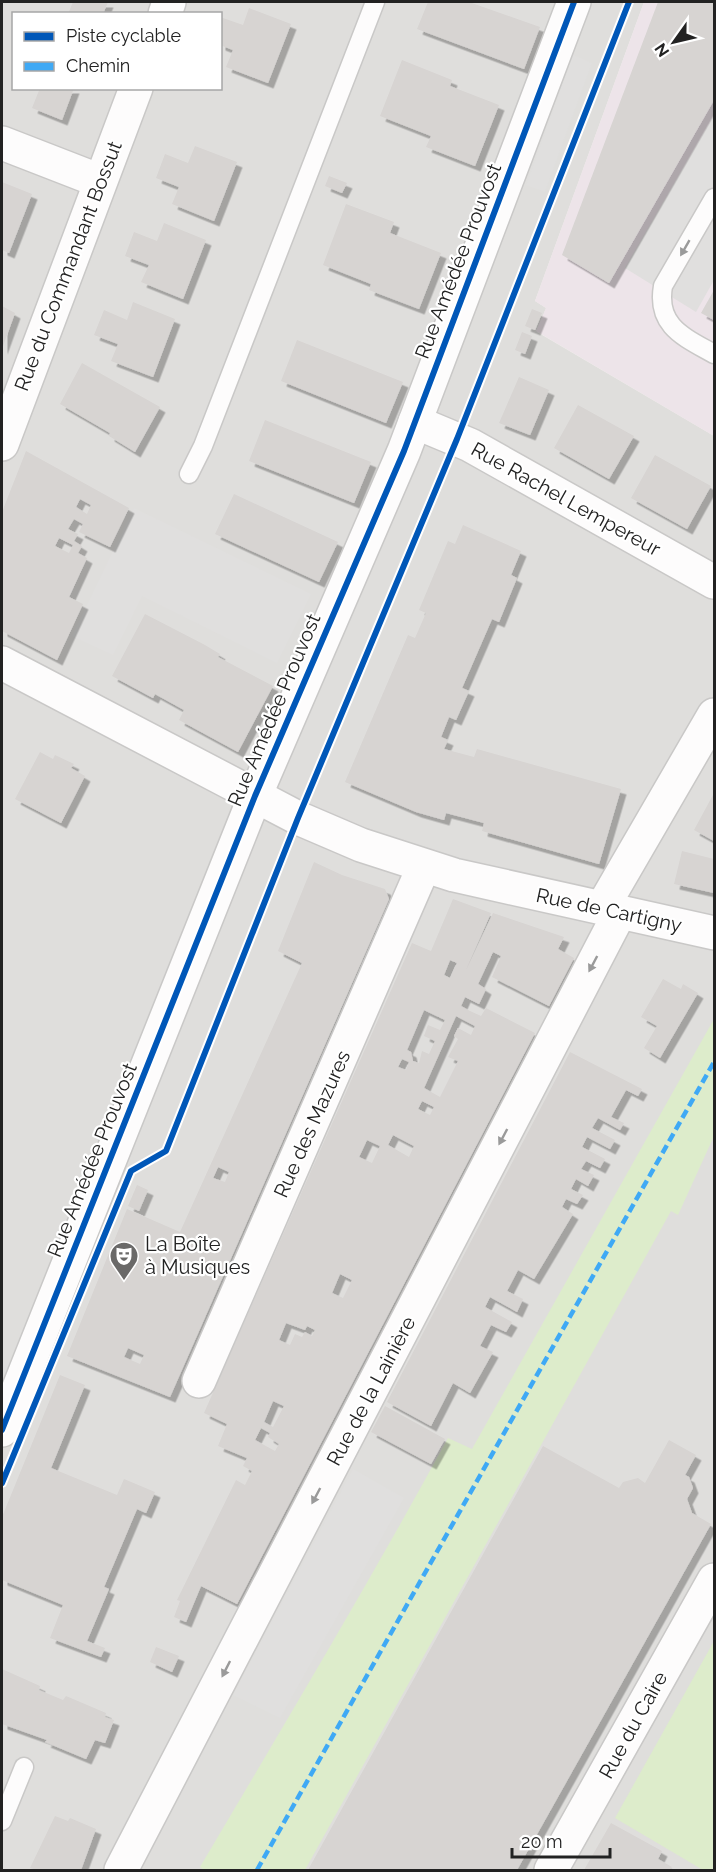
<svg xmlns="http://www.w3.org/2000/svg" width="716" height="1872" font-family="Raleway,sans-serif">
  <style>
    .residential { fill: #dfdedc; fill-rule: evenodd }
    .industrial { fill: #ede4e9 }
    .grass { fill: #ddeccb }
    .parking { fill: #e0dfde }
    .building { fill: #d7d4d2; fill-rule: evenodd; filter: url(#shadow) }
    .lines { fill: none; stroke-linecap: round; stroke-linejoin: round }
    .lane-casing { stroke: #c9c8c7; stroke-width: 21 }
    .street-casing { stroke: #c9c8c7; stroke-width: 36 }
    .lane { stroke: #fdfcfc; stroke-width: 18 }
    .street { stroke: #fdfcfc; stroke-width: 33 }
    .quiet { stroke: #3fa9f5; stroke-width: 4.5; stroke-dasharray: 9 4.5; stroke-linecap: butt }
    .cycleway-casing { stroke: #fff; stroke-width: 10 }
    .cycleway { stroke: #0057b8; stroke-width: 6 }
    .oneway { fill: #9a9a9a }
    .labels { text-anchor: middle; stroke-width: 4.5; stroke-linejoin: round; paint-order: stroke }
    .street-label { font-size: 20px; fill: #222; stroke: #fff }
    .poi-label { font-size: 20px; fill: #222; stroke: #fff; text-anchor: start }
  </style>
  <defs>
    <filter id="shadow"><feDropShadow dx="5.5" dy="5.5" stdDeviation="0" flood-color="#0004"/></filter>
  </defs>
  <rect width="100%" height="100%" fill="#f0eeeb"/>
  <!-- residential -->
  <path class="residential" d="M2 2H644L535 301 546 308 537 332 714 436V1870H2ZM14 14H220V88H14Z"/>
  <!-- industrial -->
  <polygon class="industrial" points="644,2 714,2 714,436 536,331 546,308 535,301"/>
  <!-- grass -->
  <g class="grass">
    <path d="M714 1019V1136L678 1215 671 1211 305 1870H204L200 1867C284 1725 369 1583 448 1438L472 1449Z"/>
    <polygon points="714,1641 714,1870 703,1870 615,1818"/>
  </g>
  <!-- parking -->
  <g class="parking">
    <polygon points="573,55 592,63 545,192 526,185"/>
    <polygon points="714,115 714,280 696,312 625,268"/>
    <polygon points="134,508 311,594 277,663 142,596 113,655 72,636"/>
    <polygon points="353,1469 404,1498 280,1718 233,1695"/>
  </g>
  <!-- building -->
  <g class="building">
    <polygon points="73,2 108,2 103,14 68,14"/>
    <polygon points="428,2 469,2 540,27 524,69 417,29"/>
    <polygon points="658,2 714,2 714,100 609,283 562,255"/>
    <polygon points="249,8 291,24 268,83 226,67 233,50 220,45 220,17 243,25"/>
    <polygon points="402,60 452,80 450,86 499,105 475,166 426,147 431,136 380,116"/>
    <polygon points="40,88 74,88 62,120 32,108"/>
    <polygon points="195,146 237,162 214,221 172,204 179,187 156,178 165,154 188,163"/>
    <polygon points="329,176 347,183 342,193 325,186"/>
    <polygon points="2,182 32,194 9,253 2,250"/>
    <polygon points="346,204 394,222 390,233 441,253 419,309 369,290 371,284 323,265"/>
    <polygon points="164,223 206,240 183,299 141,282 149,265 125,256 134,232 157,241"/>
    <polygon points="714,290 714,320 701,313"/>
    <polygon points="133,302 175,319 153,377 111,361 118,344 94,335 104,310 127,320"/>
    <polygon points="2,306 15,313 2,349"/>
    <polygon points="532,309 542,313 535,330 525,326"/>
    <polygon points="522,332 532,336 525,354 515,350"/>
    <polygon points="297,340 403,382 386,423 281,381"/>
    <polygon points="82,363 160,407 135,452 109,436 110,433 60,404"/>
    <polygon points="519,377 549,390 530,435 499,423"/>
    <polygon points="578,405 634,436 609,479 554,448"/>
    <polygon points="265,420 371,462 354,503 249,461"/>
    <path d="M26 451 129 508 110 547 79 532 83 524 74 519 68 529 78 534 74 541 82 546 78 553 87 558 69 597 83 604 57 660 2 631V512ZM80 499 91 505 87 514 76 507ZM59 538 73 545 69 553 55 546Z"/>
    <polygon points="655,455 711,486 687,529 631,498"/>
    <polygon points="234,494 338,542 319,582 215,534"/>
    <polygon points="463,525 521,551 511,575 517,578 499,622 492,619 462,688 469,691 456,720 449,717 441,737 448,740 444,749 474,757 477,749 621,789 599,864 482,831 484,823 446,813 444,820 416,812 345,782 408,635 415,638 426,613 419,610 448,541 455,544"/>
    <polygon points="145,614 205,645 220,654 218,657 273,686 238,752 179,720 184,710 155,694 153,698 112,676"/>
    <polygon points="40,752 53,759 55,755 74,764 71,768 85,776 61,823 15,799"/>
    <polygon points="714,793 714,841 694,830"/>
    <polygon points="682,851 714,859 714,893 674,884"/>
    <path d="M314 862 342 875 385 889 389 899 170 1397 67 1356 127 1209 180 1232 302 963 278 951ZM218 1167 229 1172 225 1182 213 1178ZM174 1262 184 1266 180 1274 171 1270ZM128 1348 144 1355 140 1364 124 1357Z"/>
    <path d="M453 899 491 913 466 970 493 913 564 937 558 949 574 958 549 1006 492 977 501 956 493 952 478 984 486 989 479 1004 465 997 461 1006 470 1011 481 1016 486 1008 535 1033 237 1604 201 1586 186 1622 174 1617 180 1601 177 1600 236 1480 245 1485 252 1471 243 1466 247 1458 218 1446 227 1424 204 1413 412 943 431 951ZM450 960 457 963 450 978 444 975ZM424 1010 445 1020 440 1030 428 1025 424 1036 435 1041 429 1054 422 1051 419 1063 413 1061 411 1052 407 1050ZM456 1016 475 1026 471 1035 458 1028 454 1036 458 1039 448 1057 458 1061 440 1097 424 1088ZM402 1059 409 1062 406 1070 398 1067ZM422 1101 434 1107 430 1115 418 1109ZM393 1135 414 1146 409 1157 388 1145ZM367 1140 380 1146 372 1163 359 1157ZM340 1274 352 1280 343 1298 332 1293ZM286 1323 305 1330 307 1326 315 1330 312 1336 305 1332 302 1337 295 1334 290 1345 279 1340ZM273 1401 284 1406 273 1427 264 1422ZM261 1428 270 1433 268 1437 279 1444 275 1451 255 1440Z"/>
    <polygon points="663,979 681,989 683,984 698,993 660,1058 644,1048 657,1026 641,1017"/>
    <polygon points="570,1052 642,1089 638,1096 626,1090 611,1117 624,1123 620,1130 598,1118 592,1128 615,1140 610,1149 587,1137 582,1147 605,1159 600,1168 586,1161 581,1169 594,1175 588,1186 576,1179 571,1189 583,1195 577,1204 566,1199 562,1207 573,1214 534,1279 518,1270 507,1291 523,1299 517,1312 490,1297 485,1307 512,1322 506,1332 491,1325 480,1346 493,1352 470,1393 453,1383 431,1426 387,1402"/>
    <polygon points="137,1185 148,1190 139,1211 128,1206"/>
    <polygon points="60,1375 85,1385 51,1468 117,1495 124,1479 155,1492 146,1513 137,1509 104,1587 109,1589 87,1641 105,1648 101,1657 50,1638 63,1605 2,1580 2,1517"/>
    <polygon points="385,1406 445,1439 431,1464 371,1432"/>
    <polygon points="669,1440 696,1455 685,1475 689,1477 693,1488 687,1499 692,1513 711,1524 517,1870 308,1870 543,1446 619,1488 623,1482 638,1478 645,1483"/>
    <polygon points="156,1647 179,1656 172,1672 150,1662"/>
    <polygon points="2,1669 40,1686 39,1690 63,1700 66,1696 106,1713 105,1717 114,1720 105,1743 95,1740 86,1759 45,1742 47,1740 2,1724"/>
    <polygon points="55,1816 68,1821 70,1818 96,1829 81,1870 36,1870 30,1868"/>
    <polygon points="611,1823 662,1851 658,1859 672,1867 669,1870 584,1870"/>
  </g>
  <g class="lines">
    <!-- lane casing -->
    <g class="lane-casing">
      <g id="lane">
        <path d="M714 198 663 286C656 326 684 337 714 354"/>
        <polyline points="189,474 203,446 375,2"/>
        <polyline points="2,1821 24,1767"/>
      </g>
    </g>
    <!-- street casing -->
    <g class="street-casing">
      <g id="street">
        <polyline points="165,14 169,2"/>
        <polyline points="2,143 100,181"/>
        <polyline points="415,422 470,445 714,582"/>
        <polyline points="2,444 136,88"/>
        <polyline points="2,663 298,818 361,845 454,875 714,933"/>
        <polyline points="602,908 714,715"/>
        <polyline points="199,1381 424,866"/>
        <polyline points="2,1430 255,796 404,451 574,2"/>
        <polyline points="121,1870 620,912"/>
        <polyline points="551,1870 714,1580"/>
      </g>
    </g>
    <!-- lane -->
    <use href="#lane" class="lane"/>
    <!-- street -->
    <use href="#street" class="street"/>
    <!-- quiet -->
    <polyline class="quiet" points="257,1870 714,1062"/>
    <!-- cycleway casing -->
    <g class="cycleway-casing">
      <g id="cycleway">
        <polyline points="2,1430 255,796 404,451 574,2"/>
        <polyline points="2,1483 131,1171 166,1151 298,818 457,439 629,2"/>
      </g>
    </g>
    <!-- cycleway -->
    <use href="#cycleway" class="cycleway"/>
  </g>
  <!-- one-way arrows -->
  <defs><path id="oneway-solid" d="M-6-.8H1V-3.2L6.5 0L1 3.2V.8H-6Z" transform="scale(1.5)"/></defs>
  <g class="oneway">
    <use href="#oneway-solid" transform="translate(685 248) rotate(120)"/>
    <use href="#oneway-solid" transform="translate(593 964) rotate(118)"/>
    <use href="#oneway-solid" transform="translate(503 1137) rotate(118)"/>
    <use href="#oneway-solid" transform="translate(316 1496) rotate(118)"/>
    <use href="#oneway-solid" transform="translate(226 1669) rotate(117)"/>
  </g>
  <!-- icons -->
  <defs>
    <g id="theatre-pin" transform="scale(1.5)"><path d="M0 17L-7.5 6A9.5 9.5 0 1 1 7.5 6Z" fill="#6a6968" stroke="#fff"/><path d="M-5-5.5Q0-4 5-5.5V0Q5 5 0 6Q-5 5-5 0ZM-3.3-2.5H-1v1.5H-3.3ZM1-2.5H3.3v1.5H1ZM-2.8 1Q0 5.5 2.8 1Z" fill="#fff"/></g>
  </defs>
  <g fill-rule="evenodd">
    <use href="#theatre-pin" x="124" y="1256"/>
  </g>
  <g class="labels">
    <!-- street labels -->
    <g class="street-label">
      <text transform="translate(458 261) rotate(-69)" y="7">Rue Amédée Prouvost</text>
      <text transform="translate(68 266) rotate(-69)" y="7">Rue du Commandant Bossut</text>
      <text transform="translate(566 499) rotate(29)" y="7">Rue Rachel Lempereur</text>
      <text transform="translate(274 710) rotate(-67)" y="7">Rue Amédée Prouvost</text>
      <text transform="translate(609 910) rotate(12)" y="7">Rue de Cartigny</text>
      <text transform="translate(312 1124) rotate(-66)" y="7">Rue des Mazures</text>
      <text transform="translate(92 1160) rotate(-68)" y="7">Rue Amédée Prouvost</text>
      <text transform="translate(371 1391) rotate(-62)" y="7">Rue de la Lainière</text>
      <text transform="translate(633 1725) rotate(-61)" y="7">Rue du Caire</text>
    </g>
    <!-- poi labels -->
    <g class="poi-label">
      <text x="145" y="1251">La Boîte<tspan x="145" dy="23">à Musiques</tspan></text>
    </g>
  </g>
  <!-- border -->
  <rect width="716" height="1872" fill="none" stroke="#222222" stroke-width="6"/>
  <!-- legend -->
  <rect x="12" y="12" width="210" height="78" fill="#ffffff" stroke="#a7a7a7" stroke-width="1.5"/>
  <rect x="24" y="32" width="30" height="9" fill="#0057b8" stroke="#a7a7a7" stroke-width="1.5"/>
  <text x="66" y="42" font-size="18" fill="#222222">Piste cyclable</text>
  <rect x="24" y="62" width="30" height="9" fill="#3fa9f5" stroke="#a7a7a7" stroke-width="1.5"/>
  <text x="66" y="72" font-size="18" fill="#222222">Chemin</text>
  <!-- north arrow -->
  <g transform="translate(674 42) rotate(236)" stroke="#ffffff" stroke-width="4.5" paint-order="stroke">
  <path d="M0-4.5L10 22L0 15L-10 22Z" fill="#222222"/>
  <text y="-9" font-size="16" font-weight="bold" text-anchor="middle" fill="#222222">N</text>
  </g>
  <!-- scale -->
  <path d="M512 1848v9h98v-9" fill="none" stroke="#222222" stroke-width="3"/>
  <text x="521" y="1848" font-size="18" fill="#222222" stroke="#ffffff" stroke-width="4.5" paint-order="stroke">20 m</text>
</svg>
